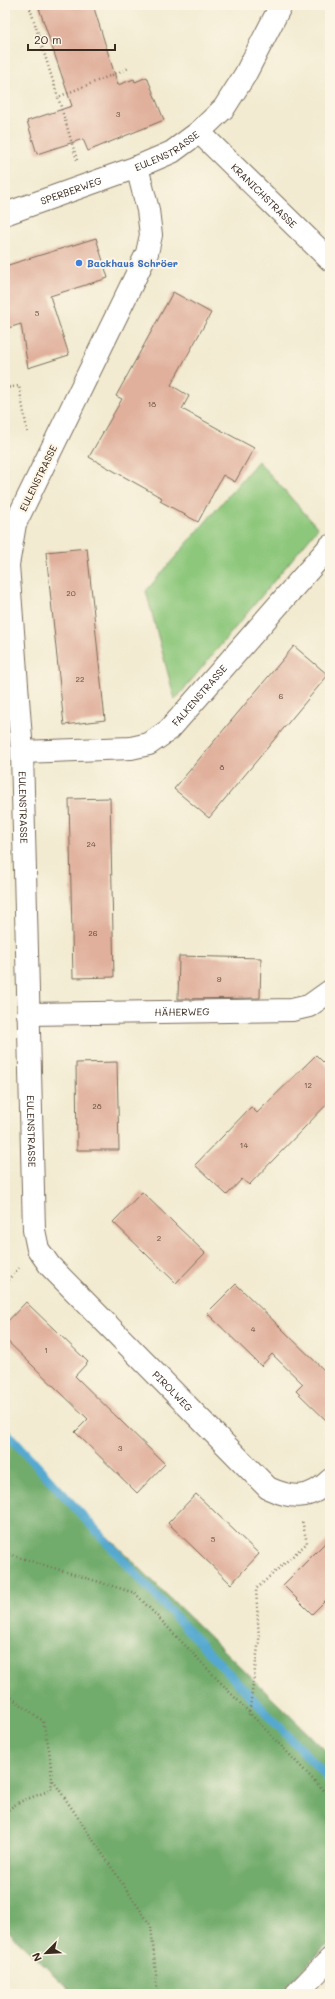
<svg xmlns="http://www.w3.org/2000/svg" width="335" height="1999" font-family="Mali,sans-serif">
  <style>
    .green { fill: #8dc77c; stroke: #64784d }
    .forest { fill: #72ac6c; stroke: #566b45 }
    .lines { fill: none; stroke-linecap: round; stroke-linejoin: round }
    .stream { stroke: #54a9d0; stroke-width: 9 }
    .building { fill: #e0b09c }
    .street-casing { stroke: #7b6e5d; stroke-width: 24 }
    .path { stroke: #7b6e5d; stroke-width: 2.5; stroke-dasharray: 1 3; stroke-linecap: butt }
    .street { stroke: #fff; stroke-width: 22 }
    .shop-dot { fill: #3f7fe0; stroke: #fcf5e5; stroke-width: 1.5 }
    .labels { text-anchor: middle; stroke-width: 4; stroke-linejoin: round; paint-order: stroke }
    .number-label { font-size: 8px; fill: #644c3e }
    .street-label { font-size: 10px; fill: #3b2a1e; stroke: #fcf5e5 }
    .shop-label { font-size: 10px; font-weight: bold; fill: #366cbe; stroke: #fcf5e5; text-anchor: start }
  </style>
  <rect width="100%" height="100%" fill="#fcf5e5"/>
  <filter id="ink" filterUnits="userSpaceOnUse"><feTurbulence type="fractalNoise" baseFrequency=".025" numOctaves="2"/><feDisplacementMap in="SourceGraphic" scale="8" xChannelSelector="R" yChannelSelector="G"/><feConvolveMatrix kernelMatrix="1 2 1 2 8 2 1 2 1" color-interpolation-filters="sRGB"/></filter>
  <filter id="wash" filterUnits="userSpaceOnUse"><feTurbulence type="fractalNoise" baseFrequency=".012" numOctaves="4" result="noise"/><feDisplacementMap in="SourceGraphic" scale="16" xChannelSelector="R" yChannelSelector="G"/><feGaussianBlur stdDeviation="0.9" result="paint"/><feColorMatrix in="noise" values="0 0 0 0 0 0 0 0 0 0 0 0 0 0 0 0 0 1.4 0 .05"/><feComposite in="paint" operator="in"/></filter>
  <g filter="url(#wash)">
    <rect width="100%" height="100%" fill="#f2ebd1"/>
    <!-- green -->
    <polygon class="green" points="258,461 318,528 175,700 146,591"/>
    <!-- forest -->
    <polygon class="forest" points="5,1436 330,1755 330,1942 279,1994 74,1994 5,1928"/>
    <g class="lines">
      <!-- stream -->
      <polyline class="stream" points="5,1431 167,1608 330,1780"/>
    </g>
    <g id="blocks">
      <!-- building -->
      <g class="building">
        <polygon points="38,5 93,5 118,85 134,79 135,82 147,77 164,120 88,151 83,139 37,154 27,121 72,106"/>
        <polygon points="96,238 108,278 50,296 69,355 28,368 21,324 5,329 5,266"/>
        <polygon points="173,292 211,313 171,385 189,396 182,409 254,448 235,482 223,475 198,522 160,501 162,498 89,457 122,399 116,396"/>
        <polygon points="87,548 105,720 64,725 46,552"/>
        <polygon points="294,646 328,675 209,818 174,789"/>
        <polygon points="110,798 114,977 73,978 69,799"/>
        <polygon points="179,956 261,958 260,998 178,999"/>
        <polygon points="316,1055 330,1069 330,1101 249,1185 242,1179 227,1195 195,1165 251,1107 257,1113"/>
        <polygon points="117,1062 119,1150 77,1150 76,1063"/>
        <polygon points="142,1192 205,1253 176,1283 113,1222"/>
        <polygon points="236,1284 330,1376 330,1424 296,1391 303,1384 272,1354 261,1366 207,1313"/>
        <polygon points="26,1302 88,1362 75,1376 165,1464 137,1493 75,1432 88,1419 5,1339 5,1324"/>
        <polygon points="196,1494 259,1554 231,1584 168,1523"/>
        <polygon points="330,1538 330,1596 312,1614 283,1585"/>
      </g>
    </g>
  </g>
  <g filter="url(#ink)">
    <use href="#blocks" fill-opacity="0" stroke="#7b6e5d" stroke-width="1"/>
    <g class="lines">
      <!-- street casing -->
      <g class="street-casing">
        <g id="street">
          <path id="s1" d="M199 132 330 260"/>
          <path id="s2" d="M137 167 148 210 151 235 147 253 15 524 8 565 22 752 34 1230 38 1249 50 1266 268 1488C292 1499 310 1500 330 1480"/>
          <path id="s3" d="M5 214 137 167 172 152 199 132 224 108 245 75 281 5"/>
          <path id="s4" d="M22 752 131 748 149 744 169 730 330 546"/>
          <path id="s5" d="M28 1014 292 1010 309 1006 330 991"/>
          <polyline points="296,1994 330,1959"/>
        </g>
      </g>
      <!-- path -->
      <g class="path">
        <polyline points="29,5 58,97"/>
        <polyline points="77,160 58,97 129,68"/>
        <polyline points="5,388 19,386 28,435"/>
        <polyline points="5,1283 19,1268"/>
        <polyline points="5,1553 135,1593 330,1797"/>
        <polyline points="5,1693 43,1721 49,1749 52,1779 151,1926 158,1994"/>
        <polyline points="249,1715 259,1639 256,1589 307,1543 302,1520"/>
        <polyline points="5,1812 19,1802 51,1790 52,1779"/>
      </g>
      <!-- street -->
      <use href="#street" class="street"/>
    </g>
  </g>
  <!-- markers -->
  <circle class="shop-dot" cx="79" cy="263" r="4"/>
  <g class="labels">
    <!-- number labels -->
    <g class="number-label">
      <text x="118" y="117">3</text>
      <text x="37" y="316">5</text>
      <text x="152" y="407">18</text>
      <text x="71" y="596">20</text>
      <text x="80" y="682">22</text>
      <text x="281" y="699">6</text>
      <text x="222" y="770">8</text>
      <text x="91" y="847">24</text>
      <text x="93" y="936">26</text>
      <text x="219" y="982">9</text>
      <text x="308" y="1088">12</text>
      <text x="97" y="1109">28</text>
      <text x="244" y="1148">14</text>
      <text x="159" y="1241">2</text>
      <text x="253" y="1332">4</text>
      <text x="46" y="1353">1</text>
      <text x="120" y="1451">3</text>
      <text x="213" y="1542">5</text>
    </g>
    <!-- street labels -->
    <g class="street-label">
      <text dy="4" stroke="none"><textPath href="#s3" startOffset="174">EULENSTRASSE</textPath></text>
      <text dy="4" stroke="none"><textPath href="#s3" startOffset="70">SPERBERWEG</textPath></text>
      <text dy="4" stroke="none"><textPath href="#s1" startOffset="91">KRANICHSTRASSE</textPath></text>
      <text transform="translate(38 478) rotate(-64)" y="4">EULENSTRASSE</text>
      <text dy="4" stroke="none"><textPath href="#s4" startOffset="198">FALKENSTRASSE</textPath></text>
      <text dy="4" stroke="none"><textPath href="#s2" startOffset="674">EULENSTRASSE</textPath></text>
      <text dy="4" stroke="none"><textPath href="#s5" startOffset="154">HÄHERWEG</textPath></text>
      <text dy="4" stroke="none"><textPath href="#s2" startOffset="998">EULENSTRASSE</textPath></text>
      <text dy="4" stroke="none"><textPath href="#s2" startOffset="1312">PIROLWEG</textPath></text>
    </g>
    <!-- shop labels -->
    <g class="shop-label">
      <text x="87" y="267">Backhaus Schröer</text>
    </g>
  </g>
  <!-- margin -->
  <rect width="335" height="1999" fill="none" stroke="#fcf5e5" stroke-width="20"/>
  <!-- north arrow -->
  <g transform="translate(46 1953) rotate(246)" stroke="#fcf5e5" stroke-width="3" paint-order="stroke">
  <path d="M0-3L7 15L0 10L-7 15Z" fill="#3b2a1e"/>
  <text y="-6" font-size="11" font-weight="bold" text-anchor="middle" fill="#3b2a1e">N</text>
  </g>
  <!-- scale -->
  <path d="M28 44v6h87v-6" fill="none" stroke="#3b2a1e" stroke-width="2"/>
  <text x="34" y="44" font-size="12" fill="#3b2a1e" stroke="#fcf5e5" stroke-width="3" paint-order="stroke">20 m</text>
</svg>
